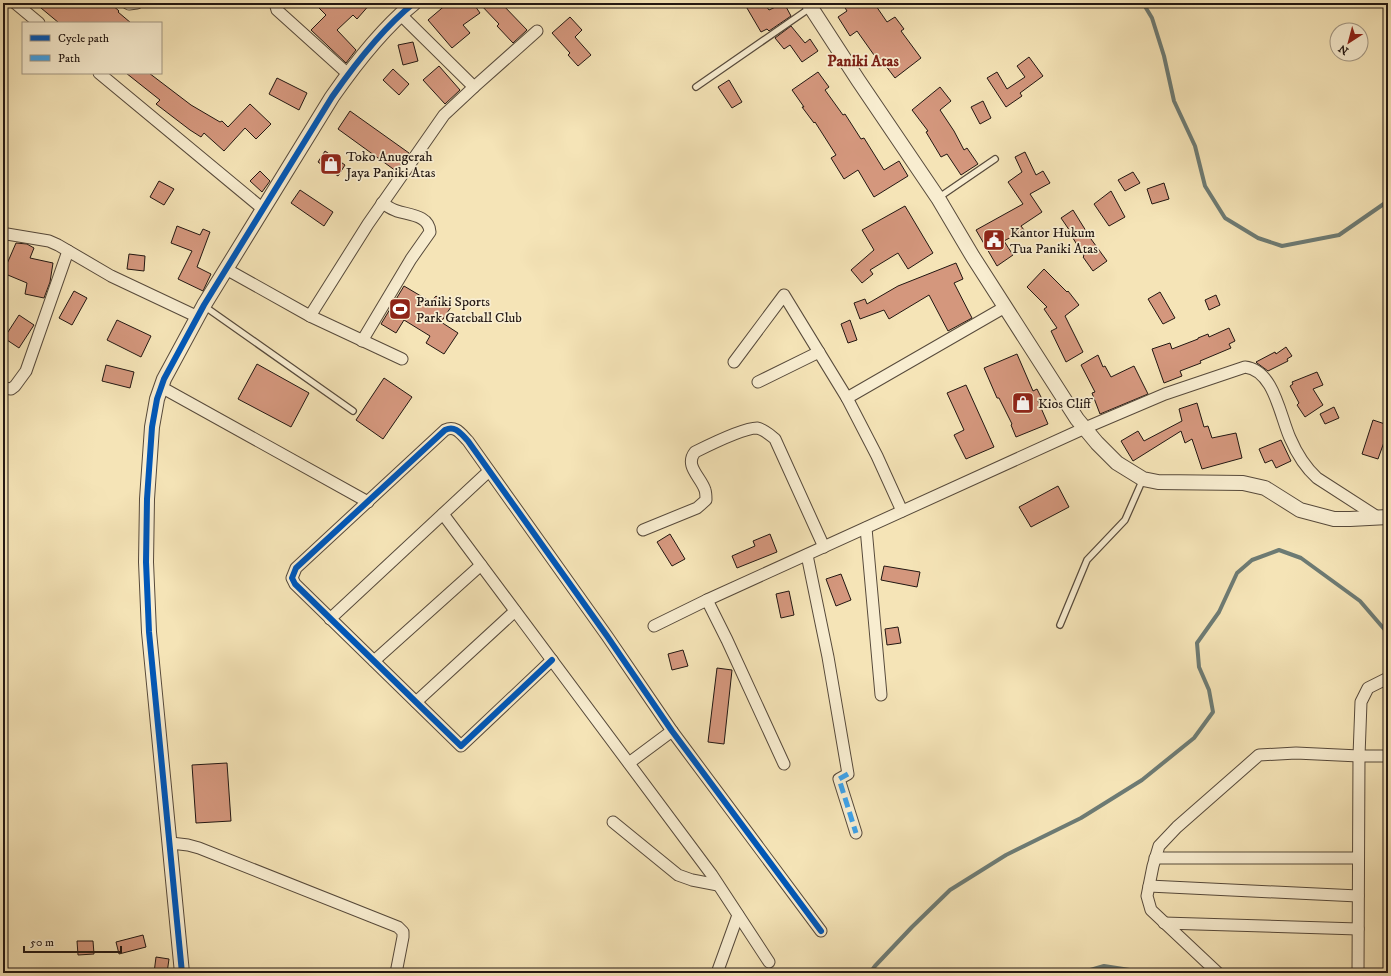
<svg xmlns="http://www.w3.org/2000/svg" width="1391" height="976" font-family="'IM FELL DW Pica',serif">
  <style>
    .lines { fill: none; stroke-linecap: round; stroke-linejoin: round }
    .stream { stroke: #6d7b74; stroke-width: 4 }
    .building { fill: #d4977d; stroke: #221712 }
    .service-casing { stroke: #574a3b; stroke-width: 8 }
    .minor-casing { stroke: #574a3b; stroke-width: 13 }
    .tertiary-casing { stroke: #574a3b; stroke-width: 16 }
    .service { stroke: #f8edd0; stroke-width: 5.5 }
    .minor { stroke: #f8edd0; stroke-width: 11 }
    .tertiary { stroke: #f8edd0; stroke-width: 14 }
    .quiet { stroke: #3ea2ea; stroke-width: 5; stroke-dasharray: 10 5; stroke-linecap: butt }
    .cycleway-casing { stroke: #f8edd0; stroke-width: 8 }
    .cycleway { stroke: #0057b8; stroke-width: 6 }
    .labels { text-anchor: middle; stroke-width: 3.5; stroke-linejoin: round; paint-order: stroke }
    .poi-label { font-size: 14px; fill: #221712; stroke: #f8edd0; text-anchor: start }
    .quarter-label { font-size: 16px; font-weight: bold; fill: #7a1f14; stroke: #f8edd0 }
  </style>
  <rect width="100%" height="100%" fill="#f5e4b7"/>
  <filter id="stains"><feTurbulence type="fractalNoise" baseFrequency=".005" numOctaves="4"/><feColorMatrix values="0 0 0 0 .2 0 0 0 0 .09 0 0 0 0 .02 0 0 0 .5 -.17"/></filter>
  <radialGradient id="worn" r=".72"><stop offset=".6" stop-color="#630" stop-opacity="0"/><stop offset="1" stop-color="#630" stop-opacity=".3"/></radialGradient>
  <g class="lines">
    <!-- stream -->
    <g class="stream">
      <polyline points="1143,3 1152,18 1164,56 1174,101 1195,146 1205,186 1225,218 1258,238 1282,246 1339,235 1388,201"/>
      <polyline points="870,973 875,966 912,927 950,890 1006,855 1081,818 1142,780 1194,738 1213,712 1209,690 1199,667 1197,643 1219,612 1237,573 1252,560 1279,550 1301,558 1360,601 1385,630 1388,630"/>
      <polyline points="1080,973 1104,966 1149,973"/>
    </g>
  </g>
  <!-- building -->
  <g class="building">
    <polygon points="35,3 110,3 119,11 118,12 131,23 59,23"/>
    <polygon points="314,3 371,3 357,19 353,15 337,30 356,50 346,63 311,30 326,15"/>
    <polygon points="448,3 473,3 480,13 463,25 470,33 452,48 428,20"/>
    <polygon points="479,3 501,3 527,30 513,43 497,26 499,24"/>
    <polygon points="744,3 764,3 769,10 784,3 791,16 769,31 767,29 761,32"/>
    <polygon points="842,3 874,3 887,22 895,17 904,29 901,31 921,58 895,78 876,53 874,55 857,31 850,36 838,17 847,11"/>
    <polygon points="570,17 582,30 575,37 591,55 578,66 568,55 570,53 552,33"/>
    <polygon points="791,26 805,43 810,39 818,51 802,62 790,45 784,49 775,38"/>
    <polygon points="413,42 418,61 403,65 398,45"/>
    <polygon points="1029,57 1043,76 1020,93 1022,96 1006,107 987,78 997,72 1007,89 1025,77 1017,66"/>
    <polygon points="439,66 460,90 445,104 423,80"/>
    <polygon points="393,69 409,84 399,95 383,80"/>
    <polygon points="818,72 829,87 825,90 843,115 845,114 861,139 864,138 884,170 899,161 908,176 874,197 858,170 844,179 831,158 836,155 815,122 814,123 802,107 804,107 792,90"/>
    <polygon points="126,73 149,73 191,105 220,122 222,121 228,127 250,104 271,124 256,139 245,128 224,151 204,133 201,137 190,130 156,104 160,100"/>
    <polygon points="277,78 307,93 299,110 269,94"/>
    <polygon points="729,80 742,102 732,108 718,87"/>
    <polygon points="940,87 951,101 940,110 954,131 964,150 967,148 978,164 961,175 947,154 941,157 926,132 928,131 912,110"/>
    <polygon points="983,101 991,118 980,124 971,107"/>
    <polygon points="350,111 409,153 396,171 338,129"/>
    <polygon points="325,151 345,165 338,176 318,162"/>
    <polygon points="1025,152 1036,175 1043,171 1050,183 1030,194 1042,212 1021,226 1024,230 1004,241 1013,255 997,266 976,230 1023,204 1008,182 1022,172 1015,157"/>
    <polygon points="260,171 270,181 262,192 250,181"/>
    <polygon points="1133,172 1140,183 1125,191 1118,180"/>
    <polygon points="159,181 174,189 164,205 150,197"/>
    <polygon points="1164,183 1169,199 1152,204 1147,189"/>
    <polygon points="300,190 333,212 324,226 291,203"/>
    <polygon points="1111,191 1125,217 1109,226 1094,204"/>
    <polygon points="905,206 933,253 908,269 898,253 870,270 873,274 862,283 851,270 874,250 862,230"/>
    <polygon points="1073,210 1091,239 1107,261 1093,271 1083,257 1084,256 1071,235 1072,234 1061,218"/>
    <polygon points="177,226 200,235 203,229 210,232 197,267 211,274 203,291 178,279 192,251 171,243"/>
    <polygon points="16,243 27,244 34,248 30,258 53,263 50,282 44,298 25,294 27,283 3,273"/>
    <polygon points="129,254 145,256 144,271 127,269"/>
    <polygon points="956,263 963,279 954,283 972,318 948,331 929,295 889,319 884,310 860,319 854,303 865,299 867,304 898,286"/>
    <polygon points="1044,269 1067,292 1068,291 1079,305 1065,316 1083,352 1066,362 1051,331 1057,328 1044,309 1047,307 1027,287"/>
    <polygon points="404,286 431,302 436,296 451,307 441,322 458,333 444,354 426,343 430,336 404,320 396,333 381,324"/>
    <polygon points="74,291 87,298 72,325 59,318"/>
    <polygon points="1160,292 1175,318 1163,324 1148,299"/>
    <polygon points="1216,295 1220,305 1209,310 1205,300"/>
    <polygon points="19,315 34,325 19,348 4,338"/>
    <polygon points="117,320 151,336 141,357 107,340"/>
    <polygon points="850,320 857,340 848,343 841,324"/>
    <polygon points="1229,328 1235,341 1229,344 1231,348 1200,361 1201,363 1180,371 1182,376 1164,383 1152,349 1170,343 1172,349 1198,339 1198,338 1208,334 1209,337"/>
    <polygon points="1286,347 1292,356 1287,359 1288,361 1268,371 1257,363 1256,362 1275,352 1276,354"/>
    <polygon points="1017,354 1033,391 1037,389 1042,399 1038,401 1048,424 1016,437 1011,425 1012,424 999,398 997,398 984,368"/>
    <polygon points="1098,355 1103,367 1105,366 1111,377 1134,366 1148,394 1100,414 1092,393 1095,392 1081,365"/>
    <polygon points="257,364 309,393 291,427 238,399"/>
    <polygon points="106,365 134,372 130,388 102,381"/>
    <polygon points="1317,372 1323,385 1313,389 1323,405 1305,417 1297,405 1299,403 1290,386 1293,384 1292,382"/>
    <polygon points="384,378 412,397 383,439 356,420"/>
    <polygon points="966,385 994,447 966,459 954,435 964,430 947,393"/>
    <polygon points="1197,403 1204,427 1208,426 1212,438 1236,433 1242,458 1202,469 1192,439 1185,443 1181,431 1133,461 1121,441 1138,431 1144,441 1182,421 1179,409"/>
    <polygon points="1334,407 1339,418 1325,424 1320,414"/>
    <polygon points="1373,420 1388,425 1388,431 1378,459 1362,454"/>
    <polygon points="1281,440 1291,461 1276,468 1272,460 1265,463 1259,449"/>
    <polygon points="1058,486 1069,507 1031,527 1019,507"/>
    <polygon points="670,534 685,559 672,566 657,542"/>
    <polygon points="770,534 777,552 737,568 732,556 755,546 753,541"/>
    <polygon points="884,566 920,572 917,587 881,580"/>
    <polygon points="841,574 851,600 836,606 826,579"/>
    <polygon points="789,591 794,615 781,618 776,594"/>
    <polygon points="898,627 901,643 887,645 885,629"/>
    <polygon points="683,650 688,666 672,670 668,654"/>
    <polygon points="717,668 732,670 724,744 708,742"/>
    <polygon points="227,763 231,821 196,823 192,765"/>
    <polygon points="143,935 146,947 119,954 116,942"/>
    <polygon points="77,941 93,941 94,954 78,955"/>
    <polygon points="156,957 169,959 167,973 154,973"/>
  </g>
  <g class="lines">
    <!-- service casing -->
    <g class="service-casing">
      <g id="service">
        <polyline points="696,87 810,8"/>
        <polyline points="938,198 995,159"/>
        <polyline points="204,306 353,411"/>
        <polyline points="1060,625 1087,560 1125,520 1143,479"/>
      </g>
    </g>
    <!-- minor casing -->
    <g class="minor-casing">
      <g id="minor">
        <polyline points="15,3 39,23"/>
        <polyline points="127,3 129,4 137,3"/>
        <polyline points="275,3 277,10 348,74"/>
        <polyline points="400,14 474,87"/>
        <polyline points="99,73 263,209"/>
        <polyline points="7,234 49,241 58,245 111,276 198,317"/>
        <polyline points="226,269 310,316 402,359"/>
        <polyline points="310,316 368,224 444,115 474,87 537,31"/>
        <path d="M362 341 411 259 430 232C429 215 409 215 397 211 391 209 387 206 382 203"/>
        <polyline points="734,362 784,295 847,398 877,456 902,511"/>
        <polyline points="758,382 819,352"/>
        <polyline points="161,387 368,502"/>
        <polyline points="3,388 11,389 15,386 26,371 68,251"/>
        <polyline points="847,398 1005,307"/>
        <polyline points="443,514 712,875 769,962"/>
        <polyline points="866,528 881,695"/>
        <path d="M643 530 697 508 706 500C706 497 706 493 705 490 701 477 684 466 695 452 709 445 743 428 757 428 764 429 770 435 775 439L824 547"/>
        <polyline points="807,555 828,657 848,774 839,779 856,833"/>
        <polyline points="707,600 727,640 784,764"/>
        <polyline points="330,619 489,471"/>
        <path d="M654 626 707 600 1085 428 1165 394 1245 367C1274 370 1280 416 1290 438 1296 452 1306 468 1317 478L1379 518"/>
        <path d="M552 660 461 746 295 584 292 578 296 568 445 430C456 425 461 434 468 441L607 636 672 731 821 931"/>
        <polyline points="374,661 481,565"/>
        <polyline points="416,702 515,611"/>
        <polyline points="629,763 672,731"/>
        <polyline points="613,822 678,875 692,880 718,885"/>
        <polyline points="171,843 188,845 199,848 398,927 403,932 403,937 396,973"/>
        <polyline points="1155,858 1358,858"/>
        <polyline points="1149,886 1358,896"/>
        <polyline points="1164,923 1358,929"/>
        <polyline points="717,973 738,915"/>
        <polyline points="1218,973 1151,910 1147,896 1153,866 1159,846 1177,827 1259,755 1296,753 1359,756 1388,756"/>
        <polyline points="1358,973 1359,756 1361,702 1368,688 1388,678"/>
      </g>
    </g>
    <!-- tertiary casing -->
    <g class="tertiary-casing">
      <g id="tertiary">
        <polyline points="808,3 858,80 938,198 973,257 1077,419 1097,443 1117,463 1143,479 1158,482 1243,483 1265,488 1300,510 1334,519 1350,519 1388,517"/>
        <path d="M182 973 149 632 146 562 147 499 152 427 157 399 164 379 204 305 332 97C355 64 384 27 414 3"/>
      </g>
    </g>
    <!-- service -->
    <use href="#service" class="service"/>
    <!-- minor -->
    <use href="#minor" class="minor"/>
    <!-- tertiary -->
    <use href="#tertiary" class="tertiary"/>
    <!-- quiet -->
    <polyline class="quiet" points="848,774 839,779 856,833"/>
    <!-- cycleway casing -->
    <g class="cycleway-casing">
      <g id="cycleway">
        <path d="M552 660 461 746 295 584 292 578 296 568 445 430C456 425 461 434 468 441L607 636 672 731 821 931"/>
        <path d="M182 973 149 632 146 562 147 499 152 427 157 399 164 379 204 305 332 97C355 64 384 27 414 3"/>
      </g>
    </g>
    <!-- cycleway -->
    <use href="#cycleway" class="cycleway"/>
  </g>
  <!-- icons -->
  <defs>
    <g id="shop-square" transform="scale(1.15)"><rect x="-9" y="-9" width="18" height="18" rx="4" fill="#8f2418" stroke="#f8edd0"/><path d="M-5-2.5h2.3a2.7 3.5 0 0 1 5.4 0H5L5.5 6h-11ZM-1.5-2.5h3a1.5 2.3 0 0 0-3 0Z" fill="#fff"/></g>
    <g id="civic-square" transform="scale(1.15)"><rect x="-9" y="-9" width="18" height="18" rx="4" fill="#8f2418" stroke="#f8edd0"/><path d="M-.6-6.5H3V-4.5H.6V-3L4-1V1h2V6H-6V1h2V-1L-.6-3ZM-1.2 2.5V6h2.4V2.5Z" fill="#fff"/></g>
    <g id="stadium-square" transform="scale(1.15)"><rect x="-9" y="-9" width="18" height="18" rx="4" fill="#8f2418" stroke="#f8edd0"/><path d="M0-5a6.5 5 0 1 0 0 10a6.5 5 0 1 0 0-10ZM-3.5-1.8h7v3.6h-7Z" fill="#fff"/></g>
  </defs>
  <g fill-rule="evenodd">
    <use href="#shop-square" x="331" y="164"/>
    <use href="#civic-square" x="994" y="240"/>
    <use href="#stadium-square" x="400" y="309"/>
    <use href="#shop-square" x="1023" y="403"/>
  </g>
  <g class="labels">
    <!-- poi labels -->
    <g class="poi-label">
      <text x="346" y="161">Toko Anugerah<tspan x="346" dy="16">Jaya Paniki Atas</tspan></text>
      <text x="1010" y="237">Kantor Hukum<tspan x="1010" dy="16">Tua Paniki Atas</tspan></text>
      <text x="416" y="306">Paniki Sports<tspan x="416" dy="16">Park Gateball Club</tspan></text>
      <text x="1038" y="408">Kios Cliff</text>
    </g>
    <!-- quarter labels -->
    <g class="quarter-label">
      <text x="863" y="66">Paniki Atas</text>
    </g>
  </g>
  <!-- margin -->
  <rect width="1391" height="976" fill="none" stroke="#f5e4b7" stroke-width="16"/>
  <rect x="4" y="4" width="1383" height="968" fill="none" stroke="#221712" stroke-width="2"/>
  <rect x="8" y="8" width="1375" height="960" fill="none" stroke="#221712"/>
  <!-- legend -->
  <rect x="22" y="22" width="140" height="52" fill="#f8edd0" stroke="#a29784"/>
  <rect x="30" y="35" width="20" height="6" fill="#0057b8" stroke="#a29784"/>
  <text x="58" y="42" font-size="12" fill="#221712">Cycle path</text>
  <rect x="30" y="55" width="20" height="6" fill="#3ea2ea" stroke="#a29784"/>
  <text x="58" y="62" font-size="12" fill="#221712">Path</text>
  <!-- north arrow -->
  <g transform="translate(1349 42) rotate(216)"><circle r="19" fill="#f8edd0" stroke="#a29784"/>
  <path d="M0-3L7 15L0 10L-7 15Z" fill="#8f2418"/>
  <text y="-6" font-size="11" font-weight="bold" text-anchor="middle" fill="#221712">N</text>
  </g>
  <!-- scale -->
  <path d="M24 946v6h97v-6" fill="none" stroke="#221712" stroke-width="2"/>
  <text x="30" y="946" font-size="12" fill="#221712" stroke="#f8edd0" stroke-width="3" paint-order="stroke">50 m</text>
  <rect width="100%" height="100%" filter="url(#stains)"/>
  <rect width="100%" height="100%" fill="url(#worn)"/>
</svg>
